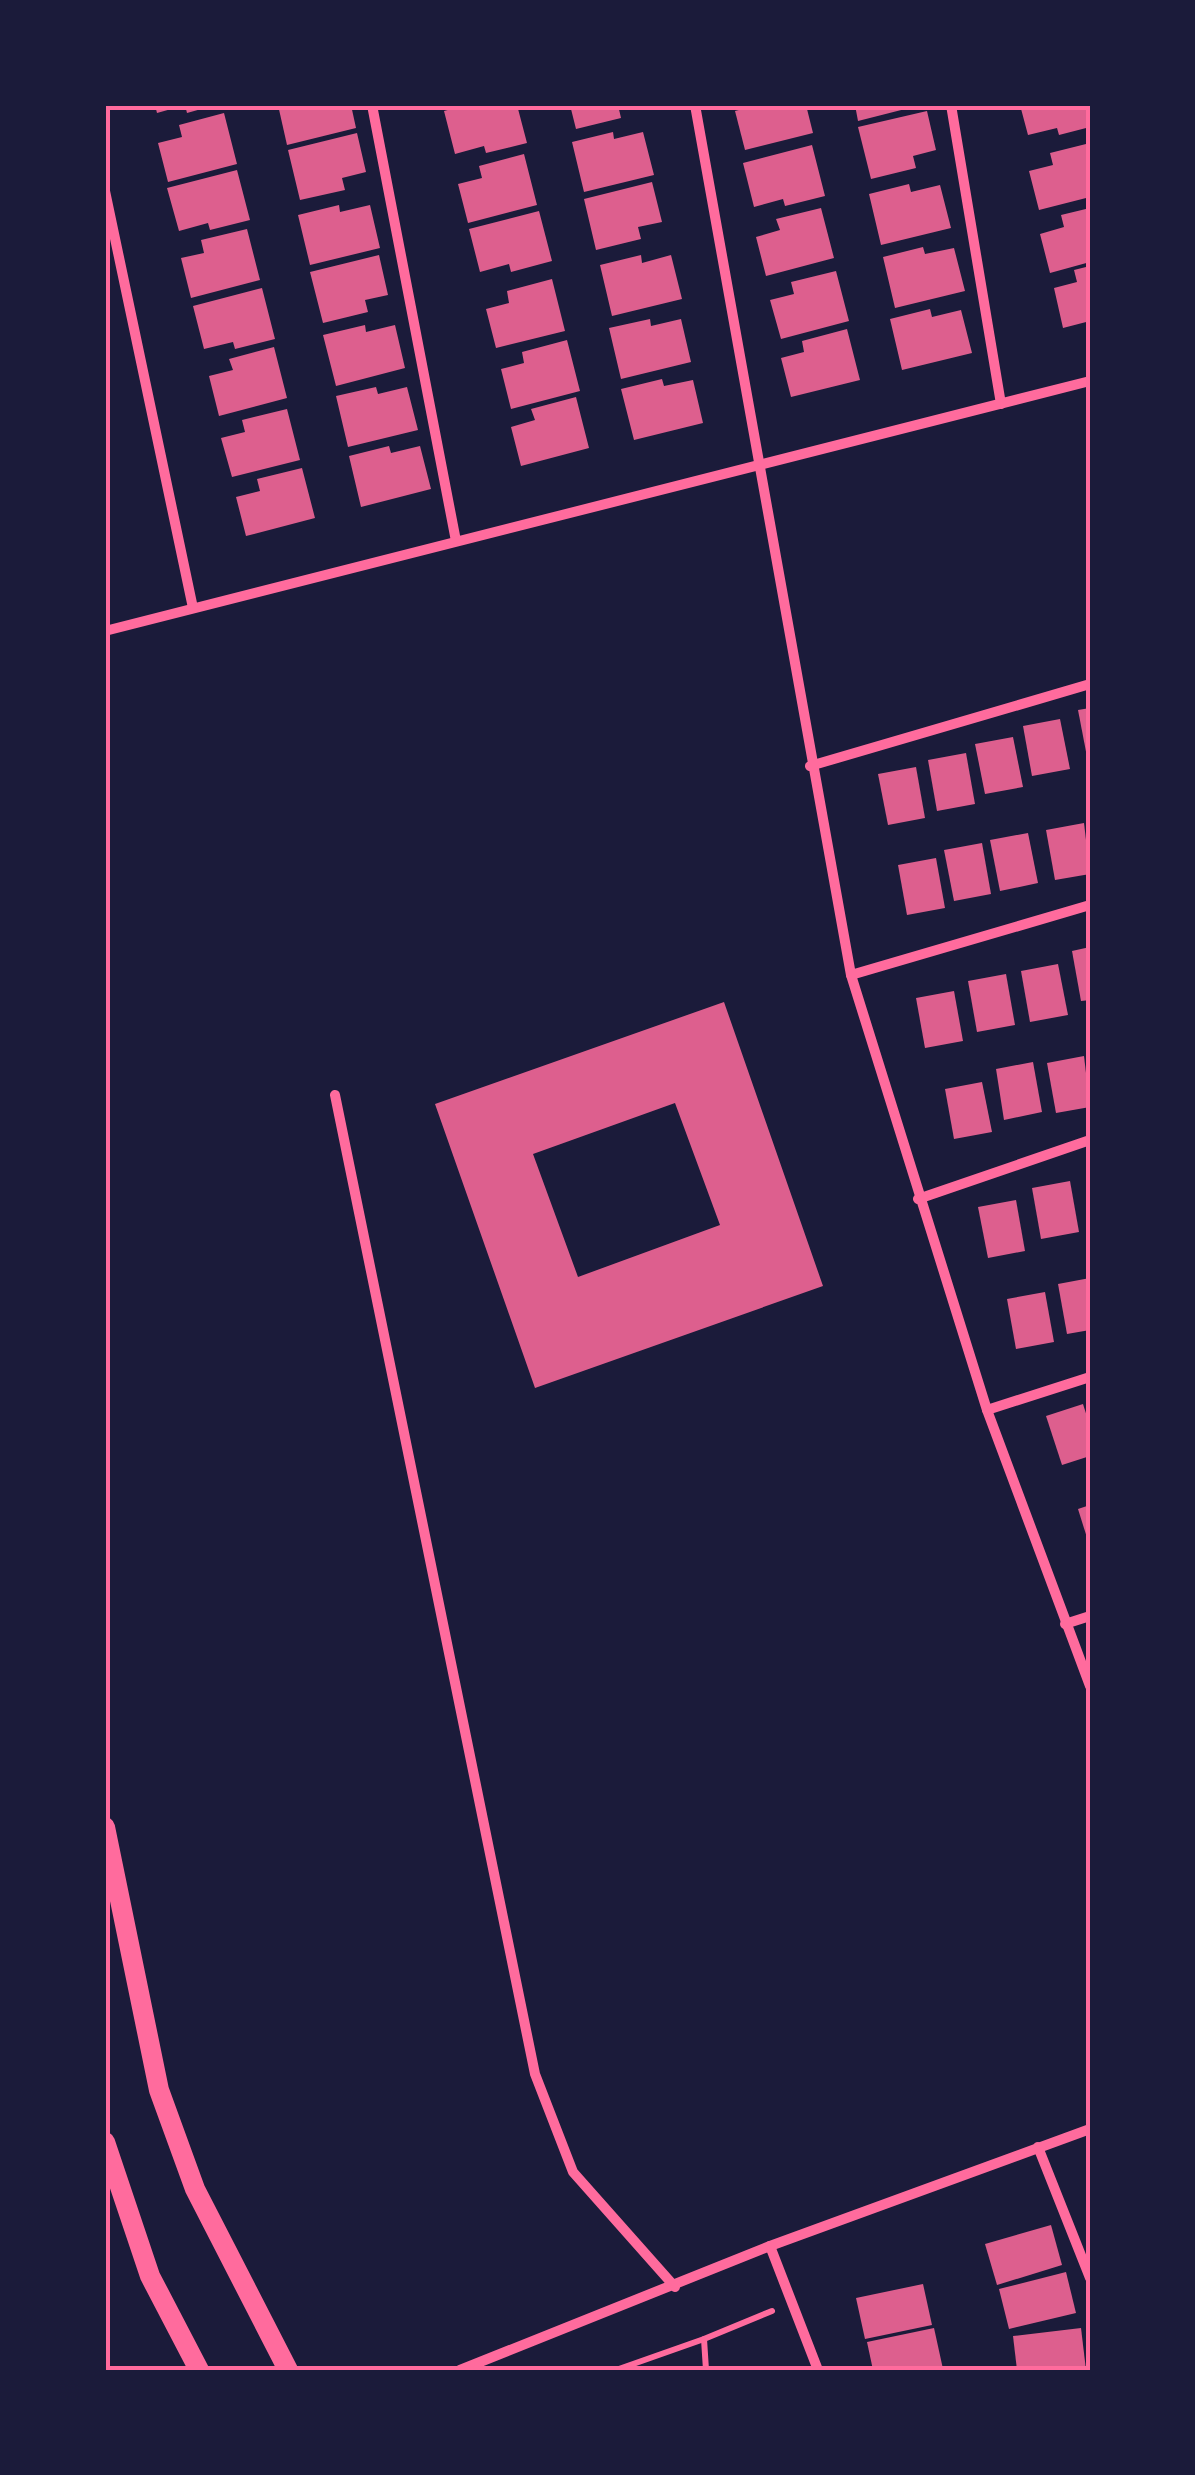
<svg xmlns="http://www.w3.org/2000/svg" width="1195" height="2475" font-family="Signika,sans-serif">
  <style>
    .building { fill: #dd5f8e; fill-rule: evenodd }
    .lines { fill: none; stroke-linecap: round; stroke-linejoin: round }
    .path { stroke: #ff6b9d; stroke-width: 6 }
    .minor { stroke: #ff6b9d; stroke-width: 10 }
    .secondary { stroke: #ff6b9d; stroke-width: 20 }
    .neatline { fill: none; stroke: #ff6b9d; stroke-width: 4 }
  </style>
  <rect width="100%" height="100%" fill="#1b1b3a"/>
  <!-- building -->
  <g class="building">
    <polygon points="155,105 182,105 182,106 157,113"/>
    <polygon points="185,105 211,105 212,106 187,113"/>
    <polygon points="278,105 351,105 356,128 287,145"/>
    <polygon points="466,105 517,105 527,143 486,153 484,146 455,154 444,111"/>
    <polygon points="570,105 618,105 621,118 576,129"/>
    <polygon points="758,105 806,105 813,133 745,150 735,111"/>
    <polygon points="855,105 917,105 917,106 858,121"/>
    <polygon points="1020,105 1090,105 1090,127 1059,135 1057,128 1028,135"/>
    <polygon points="927,111 936,150 913,156 916,168 871,179 858,127"/>
    <polygon points="224,113 237,164 168,182 158,143 182,137 179,125"/>
    <polygon points="613,132 614,139 643,132 654,175 584,192 572,142"/>
    <polygon points="357,133 366,172 342,178 345,190 300,200 288,150"/>
    <polygon points="1090,143 1090,197 1039,210 1029,171 1053,165 1050,153"/>
    <polygon points="812,145 825,196 785,206 783,199 754,207 743,163"/>
    <polygon points="524,154 537,205 468,223 458,184 482,178 479,166"/>
    <polygon points="237,170 250,220 210,230 208,223 179,231 167,188"/>
    <polygon points="652,182 662,222 638,227 641,239 596,250 584,199"/>
    <polygon points="909,184 911,192 940,185 951,228 881,245 869,194"/>
    <polygon points="339,205 340,212 370,205 380,248 310,265 298,215"/>
    <polygon points="821,208 834,258 766,276 756,237 780,230 776,219"/>
    <polygon points="1090,208 1090,262 1050,273 1040,234 1064,227 1061,215"/>
    <polygon points="539,211 552,261 511,272 509,264 480,272 469,229"/>
    <polygon points="247,229 260,280 191,298 181,258 204,253 201,240"/>
    <polygon points="923,247 925,254 954,248 965,291 895,308 883,257"/>
    <polygon points="379,255 388,295 365,300 368,312 323,323 310,272"/>
    <polygon points="641,255 642,263 671,255 682,299 612,316 600,265"/>
    <polygon points="1090,266 1090,321 1063,328 1054,288 1077,282 1074,270"/>
    <polygon points="836,271 849,321 781,339 770,300 794,294 791,282"/>
    <polygon points="552,279 565,331 496,348 486,309 509,303 507,291"/>
    <polygon points="262,288 275,339 235,349 233,342 204,349 193,306"/>
    <polygon points="930,309 932,317 961,310 972,353 902,370 890,319"/>
    <polygon points="650,319 651,326 681,319 691,362 621,379 609,328"/>
    <polygon points="365,325 366,332 395,325 405,368 336,386 323,335"/>
    <polygon points="847,329 860,380 791,397 781,358 804,352 802,341"/>
    <polygon points="567,340 580,391 511,409 501,369 524,363 522,352"/>
    <polygon points="274,347 287,398 219,416 209,376 233,370 229,359"/>
    <polygon points="662,379 664,386 693,380 703,423 634,440 621,389"/>
    <polygon points="376,387 378,394 407,387 418,430 348,447 336,396"/>
    <polygon points="576,397 589,448 521,466 511,427 535,420 531,409"/>
    <polygon points="287,409 300,460 232,477 221,438 245,432 242,420"/>
    <polygon points="389,446 391,453 420,446 431,489 361,507 349,456"/>
    <polygon points="302,468 315,518 246,536 236,497 260,491 257,479"/>
    <polygon points="1090,708 1090,761 1088,762 1078,710"/>
    <polygon points="1060,719 1070,769 1032,776 1023,726"/>
    <polygon points="1013,737 1023,787 985,794 975,744"/>
    <polygon points="966,753 975,804 937,811 928,760"/>
    <polygon points="916,767 925,818 888,825 878,774"/>
    <polygon points="1084,823 1090,874 1055,880 1046,830"/>
    <polygon points="1028,833 1038,883 1000,891 990,840"/>
    <polygon points="982,843 991,894 954,901 944,850"/>
    <polygon points="936,858 945,908 907,915 898,865"/>
    <polygon points="1090,947 1090,1000 1081,1001 1072,951"/>
    <polygon points="1058,964 1068,1015 1030,1022 1021,971"/>
    <polygon points="1006,974 1015,1025 977,1032 968,981"/>
    <polygon points="954,991 963,1041 925,1048 916,998"/>
    <path d="M724 1002 823 1286 535 1388 435 1104ZM675 1103 720 1225 578 1277 533 1154Z"/>
    <polygon points="1084,1056 1090,1107 1056,1113 1047,1063"/>
    <polygon points="1033,1062 1042,1112 1004,1120 996,1069"/>
    <polygon points="982,1082 992,1132 954,1139 945,1089"/>
    <polygon points="1070,1181 1079,1232 1041,1239 1032,1188"/>
    <polygon points="1016,1200 1025,1251 988,1258 978,1207"/>
    <polygon points="1090,1278 1090,1330 1067,1334 1058,1284"/>
    <polygon points="1045,1292 1054,1342 1016,1349 1007,1299"/>
    <polygon points="1083,1404 1090,1426 1090,1456 1062,1465 1046,1416"/>
    <polygon points="1090,1505 1090,1544 1089,1544 1078,1509"/>
    <polygon points="1051,2225 1062,2265 997,2285 985,2244"/>
    <polygon points="1066,2272 1076,2313 1009,2329 999,2289"/>
    <polygon points="923,2284 932,2325 865,2339 856,2298"/>
    <polygon points="934,2328 943,2369 873,2370 867,2342"/>
    <polygon points="1081,2328 1086,2370 1017,2370 1013,2336"/>
  </g>
  <g class="lines">
    <!-- path -->
    <g class="path">
      <polyline points="616,2370 704,2339"/>
      <polyline points="706,2370 704,2339 772,2311"/>
    </g>
    <!-- minor -->
    <g class="minor">
      <polyline points="372,105 456,541"/>
      <polyline points="695,105 851,975 987,1410 1090,1686"/>
      <polyline points="951,105 1001,404"/>
      <polyline points="105,191 193,608"/>
      <polyline points="105,631 1090,381"/>
      <polyline points="810,766 1090,684"/>
      <polyline points="851,975 1090,905"/>
      <polyline points="335,1095 535,2074 573,2172 675,2287"/>
      <polyline points="918,1199 1090,1140"/>
      <polyline points="987,1410 1090,1377"/>
      <polyline points="1065,1624 1090,1616"/>
      <polyline points="1038,2147 1090,2278"/>
      <polyline points="770,2246 818,2370"/>
      <polyline points="460,2370 770,2246 1090,2129"/>
    </g>
    <!-- secondary -->
    <g class="secondary">
      <polyline points="105,1827 159,2090 195,2189 288,2370"/>
      <polyline points="105,2142 150,2276 199,2370"/>
    </g>
  </g>
  <!-- border -->
  <rect width="1195" height="2475" fill="none" stroke="#1b1b3a" stroke-width="215"/>
  <rect x="108" y="108" width="980" height="2260" class="neatline"/>
</svg>
